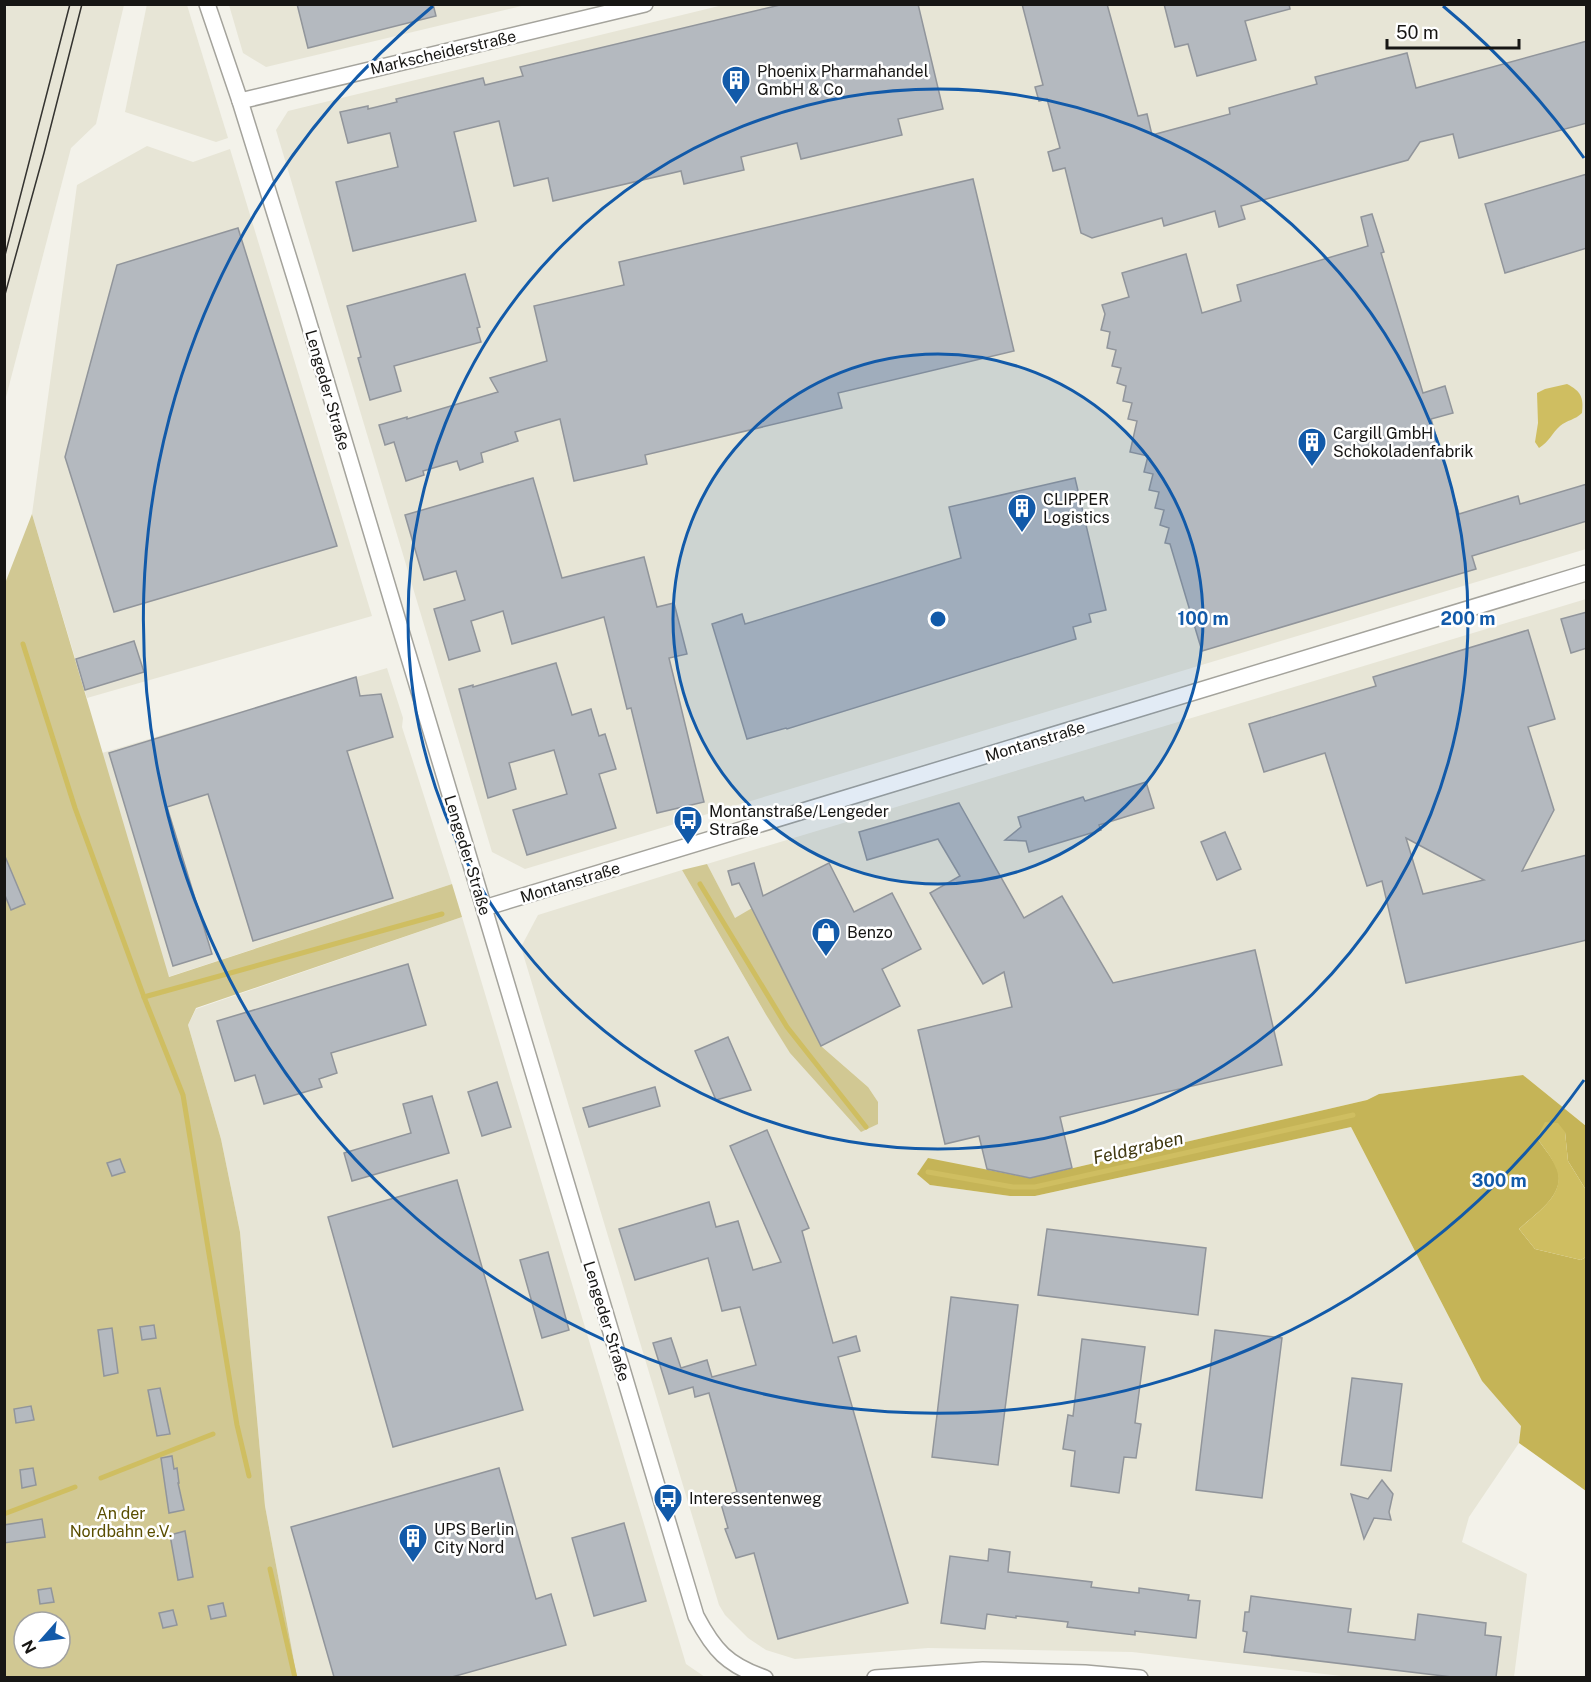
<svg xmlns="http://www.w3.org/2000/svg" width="1591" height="1682" font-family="'Public Sans',sans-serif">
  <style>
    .built { fill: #e7e5d6 }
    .green { fill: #d1c893; fill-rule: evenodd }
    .forest { fill: #c5b457 }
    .water { fill: #cfbe61 }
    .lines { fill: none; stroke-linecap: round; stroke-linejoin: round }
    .stream { stroke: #cfbe61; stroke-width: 5 }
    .building { fill: #b4b9bf; stroke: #91959b; stroke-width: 1.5; fill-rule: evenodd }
    .minor-casing { stroke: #a4a39c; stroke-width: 18 }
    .minor { stroke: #fff; stroke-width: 15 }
    .tram { stroke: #343330; stroke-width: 1.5 }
    .ring { fill: none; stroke: #125aa9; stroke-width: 3 }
    .labels { text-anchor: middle; stroke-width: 5; stroke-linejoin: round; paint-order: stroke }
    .street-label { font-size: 16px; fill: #171614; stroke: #fff }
    .poi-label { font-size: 16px; fill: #171614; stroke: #fff; text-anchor: start }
    .park-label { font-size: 16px; fill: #5a4e01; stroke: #fff }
    .water-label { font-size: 18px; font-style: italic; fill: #403810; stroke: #fff }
    .centre { fill: #125aa9; stroke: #fff; stroke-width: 3 }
    .ring-label { font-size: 18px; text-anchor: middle; font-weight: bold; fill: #125aa9; stroke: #fff; stroke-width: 5; stroke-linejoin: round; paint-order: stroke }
  </style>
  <rect width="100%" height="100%" fill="#f3f2ea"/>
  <!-- built -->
  <g class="built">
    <polygon points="147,4 187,5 228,138 216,142 125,112"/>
    <polygon points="7,5 124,5 96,124 71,148 5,401 4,17"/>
    <polygon points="229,5 526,5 266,67 243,53"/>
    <polygon points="723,5 1586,5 1586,549 525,869 492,852 276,130 288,111"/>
    <polygon points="147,146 193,162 230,149 372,616 87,698 32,514 77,185"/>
    <polygon points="1586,599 1586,1126 1523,1075 1379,1094 1367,1100 1030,1178 930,1185 1010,1196 1035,1196 1351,1127 1482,1381 1522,1426 1519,1443 1469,1517 1462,1542 1527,1574 1514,1677 1350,1677 1132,1652 928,1648 795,1659 766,1650 748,1638 725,1615 719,1605 521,947 538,915 682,870 765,1013 868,1087 821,1046 752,908 735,919 707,864"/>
    <polygon points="387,668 403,718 402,727 452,884 168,977 102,753"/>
    <polygon points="462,917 686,1664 705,1677 297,1677 265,1506 240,1232 221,1139 188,1025 196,1009"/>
  </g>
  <!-- green -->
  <g class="green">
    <path d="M32 514 169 977 452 884 462 917 196 1008 188 1025 221 1139 240 1232 265 1506 297 1677H5L4 586ZM24 1622H60V1658H24Z"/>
    <polygon points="707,864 735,918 752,908 821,1046 868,1087 878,1102 878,1124 861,1132 790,1053 765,1013 682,870"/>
  </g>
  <!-- forest -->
  <path class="forest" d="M1523 1075 1586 1126V1190L1568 1161 1565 1132 1537 1138C1543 1147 1551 1156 1556 1166 1569 1193 1536 1213 1519 1229L1535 1249 1581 1260 1586 1257V1491L1519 1443 1521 1426 1482 1381 1351 1127 1035 1196H1010L930 1185 917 1174 928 1158 1030 1178 1367 1100 1379 1094Z"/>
  <!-- water -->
  <g class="water">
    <path d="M1567 384C1581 391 1584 398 1582 413 1575 420 1567 420 1560 426 1552 433 1549 442 1539 448L1535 442 1538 423 1537 393 1545 389Z"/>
    <path d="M1545 1122 1558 1123 1565 1132 1568 1161 1586 1190V1257L1581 1260 1535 1249 1519 1229C1536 1213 1569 1193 1555 1166 1551 1156 1543 1147 1537 1138Z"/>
  </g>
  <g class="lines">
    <!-- stream -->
    <g class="stream">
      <polyline points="23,644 75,808 144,997 183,1095 237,1425 249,1476"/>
      <polyline points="700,884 787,1027 866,1127"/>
      <polyline points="144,997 442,914"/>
      <polyline points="928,1172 1013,1187 1035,1187 1353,1115"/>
      <polyline points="101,1478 213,1434"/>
      <polyline points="4,1514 75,1487"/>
      <polyline points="270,1569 295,1678"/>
    </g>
  </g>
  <!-- building -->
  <g class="building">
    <polygon points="297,4 433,4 436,16 308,48"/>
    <polygon points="784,4 918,4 943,109 898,119 902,135 801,159 797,143 741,157 744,170 684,184 681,171 553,201 548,178 514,186 499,121 454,132 476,221 353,251 336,182 398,167 390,133 348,143 340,112 368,106 368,109 397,102 396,99 483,78 485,85 523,76 520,67"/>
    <polygon points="1022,4 1107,4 1138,116 1147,114 1152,135 1230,114 1229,108 1317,84 1315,77 1407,53 1416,88 1587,41 1587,123 1459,158 1453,134 1420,142 1408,160 1241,206 1245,219 1219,227 1215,211 1164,226 1162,218 1092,238 1081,233 1065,168 1053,171 1048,152 1060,148 1047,99 1039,101 1035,87 1043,85"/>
    <polygon points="1164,4 1289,4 1290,9 1245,21 1256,60 1197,76 1188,44 1175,47"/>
    <polygon points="1587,174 1587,248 1505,273 1485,204"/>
    <polygon points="973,179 1014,351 838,393 842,408 645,455 647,464 574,481 560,419 515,432 518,441 481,453 483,462 460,470 457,461 423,471 424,475 406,481 394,442 385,445 379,425 407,417 407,419 498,392 490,378 547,361 534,306 624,285 619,262"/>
    <polygon points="1372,214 1384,252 1381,253 1423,393 1445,386 1453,413 1431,419 1459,514 1518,496 1520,504 1587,484 1587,521 1472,556 1476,569 1202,651 1170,544 1165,543 1169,528 1160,525 1164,510 1155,508 1159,492 1149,490 1153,474 1144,472 1148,456 1130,452 1137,421 1128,419 1132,403 1123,401 1126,386 1117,383 1121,368 1112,366 1116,350 1107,348 1110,332 1101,330 1105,314 1102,305 1129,297 1122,273 1186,254 1202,313 1241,301 1237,285 1368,246 1361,217"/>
    <polygon points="238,228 337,546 114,612 65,457 117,265"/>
    <polygon points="465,274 480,327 477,328 481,342 394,366 401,391 370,400 358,358 361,357 347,306"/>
    <polygon points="533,478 562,578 644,557 657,607 674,603 687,654 669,658 704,802 657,813 631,708 627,709 604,617 512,644 503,611 471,621 480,651 449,660 434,609 465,600 456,571 424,580 405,515"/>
    <polygon points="1075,478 1106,610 1089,614 1091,622 1073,627 1076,639 787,729 786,728 747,739 712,624 742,614 745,624 961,558 949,507"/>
    <polygon points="1587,612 1587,648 1571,653 1561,619"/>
    <path d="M1528 630 1555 719 1528 727 1554 810 1522 871 1587 855V940L1406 983 1382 881 1367 886 1325 753 1264 772 1249 724 1376 686 1373 677ZM1406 838 1484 880 1423 894Z"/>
    <polygon points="134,641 144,672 85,690 76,659"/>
    <polygon points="556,663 572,715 591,709 599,736 605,734 616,769 599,774 616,828 527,855 513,810 567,794 554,750 509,763 516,789 488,798 459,689 473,685 473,687"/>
    <polygon points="356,677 360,696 381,694 393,737 347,751 393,898 253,941 208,794 167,807 212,954 173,966 109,753"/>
    <polygon points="1146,782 1154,808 1099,825 1101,830 1029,852 1026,841 1005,840 1021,827 1018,817 1083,797 1085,801"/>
    <polygon points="959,803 1024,918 1062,896 1113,983 1255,950 1282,1065 1060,1117 1072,1168 1030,1178 987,1169 979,1136 945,1144 918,1030 1012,1007 1004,972 983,984 930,893 960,876 938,839 867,860 859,832"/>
    <polygon points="1225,832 1241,869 1217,880 1201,842"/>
    <polygon points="4,854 25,904 11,910 4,893"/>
    <polygon points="754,863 763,896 829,863 854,912 892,893 921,949 882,969 900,1006 821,1046 739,883 732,885 728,871"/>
    <polygon points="408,964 426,1025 331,1053 337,1073 319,1079 322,1087 264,1104 255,1075 235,1081 217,1021"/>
    <polygon points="728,1037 751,1090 716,1100 695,1051"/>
    <polygon points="497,1082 511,1127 482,1136 468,1092"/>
    <polygon points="655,1087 660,1106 589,1127 583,1108"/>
    <polygon points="432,1096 449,1153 352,1181 344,1153 411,1133 403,1104"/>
    <polygon points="767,1130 809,1228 802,1231 833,1343 856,1336 860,1351 838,1357 908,1603 778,1639 754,1553 736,1558 725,1529 728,1528 719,1497 737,1492 709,1393 695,1397 693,1387 669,1394 653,1343 671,1338 681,1368 707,1360 712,1377 756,1365 740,1307 722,1311 708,1258 635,1280 619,1229 709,1202 716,1227 738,1221 753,1270 781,1262 730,1146"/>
    <polygon points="120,1159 125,1172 112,1176 107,1163"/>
    <polygon points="457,1180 523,1410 393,1447 328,1217"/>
    <polygon points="1047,1229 1206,1248 1198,1315 1038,1295"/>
    <polygon points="548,1252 569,1330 542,1338 520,1260"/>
    <polygon points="951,1297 1018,1305 998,1465 932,1457"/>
    <polygon points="154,1325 156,1338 142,1340 140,1327"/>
    <polygon points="112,1328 118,1373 104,1376 98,1330"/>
    <polygon points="1215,1330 1282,1338 1262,1498 1196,1490"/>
    <polygon points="1082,1339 1145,1347 1135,1423 1141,1424 1136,1458 1124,1457 1119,1493 1071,1486 1075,1451 1063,1449 1068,1415 1073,1416"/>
    <polygon points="1352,1378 1402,1384 1391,1471 1341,1465"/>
    <polygon points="160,1388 170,1434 157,1436 148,1390"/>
    <polygon points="31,1406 34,1420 16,1423 14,1409"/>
    <polygon points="172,1456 174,1469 177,1468 179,1483 178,1483 184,1510 169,1513 161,1458"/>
    <polygon points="33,1468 36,1485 22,1488 20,1470"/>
    <polygon points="499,1468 536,1599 551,1594 566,1645 452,1677 334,1677 291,1527"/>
    <polygon points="1382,1480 1393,1494 1389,1512 1391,1520 1374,1518 1364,1539 1351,1494 1368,1499"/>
    <polygon points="42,1519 45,1537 4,1543 4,1525"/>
    <polygon points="624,1523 646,1601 594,1616 572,1538"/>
    <polygon points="185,1531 193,1577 178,1580 170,1535"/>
    <polygon points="989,1549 1010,1552 1008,1572 1092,1582 1091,1587 1139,1593 1139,1588 1189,1595 1188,1600 1200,1601 1196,1638 1135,1631 1135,1635 1067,1627 1068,1622 1016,1616 1016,1618 987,1614 985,1629 941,1623 950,1556 988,1561"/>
    <polygon points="51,1588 54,1602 40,1604 38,1590"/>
    <polygon points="1251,1596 1351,1609 1348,1632 1415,1640 1418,1614 1486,1623 1485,1635 1501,1637 1496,1677 1452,1677 1244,1652 1247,1632 1243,1631 1245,1612 1249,1612"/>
    <polygon points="223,1603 226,1616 211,1619 208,1606"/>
    <polygon points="173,1610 177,1625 163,1628 159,1613"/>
  </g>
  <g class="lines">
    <!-- minor casing -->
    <g class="minor-casing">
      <g id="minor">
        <path d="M207 4 240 101 304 307 696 1616C714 1650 727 1665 765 1678"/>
        <polyline points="240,101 645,4"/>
        <polyline points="484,908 1586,573"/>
        <polyline points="875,1678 983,1670 1085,1673 1140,1678"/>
      </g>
    </g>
    <!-- minor -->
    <use href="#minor" class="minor"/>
    <!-- tram -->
    <g class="tram">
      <polyline points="4,259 70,4"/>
      <polyline points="4,298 44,153 82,4"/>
    </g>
  </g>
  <!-- distance rings -->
  <circle cx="938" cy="619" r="265" fill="#125aa9" fill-opacity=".12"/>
  <g class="ring">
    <circle cx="938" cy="619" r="265"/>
    <circle cx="938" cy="619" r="530"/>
    <path d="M1584 1080A794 794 0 1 1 433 6M1443 6A794 794 0 0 1 1584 158"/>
  </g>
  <!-- icons -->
  <defs>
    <g id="building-pin" transform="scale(1.5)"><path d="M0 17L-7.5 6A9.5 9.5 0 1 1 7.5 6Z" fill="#125aa9" stroke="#fff"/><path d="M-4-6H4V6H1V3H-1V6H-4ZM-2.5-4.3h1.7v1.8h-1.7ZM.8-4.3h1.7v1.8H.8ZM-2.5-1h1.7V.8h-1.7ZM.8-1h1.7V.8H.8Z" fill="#fff"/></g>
    <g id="bus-pin" transform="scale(1.5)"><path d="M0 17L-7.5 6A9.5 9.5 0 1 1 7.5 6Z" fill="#125aa9" stroke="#fff"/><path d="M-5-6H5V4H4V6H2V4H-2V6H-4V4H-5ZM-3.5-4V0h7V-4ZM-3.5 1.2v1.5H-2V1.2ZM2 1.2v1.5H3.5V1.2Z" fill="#fff"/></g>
    <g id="shop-pin" transform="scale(1.5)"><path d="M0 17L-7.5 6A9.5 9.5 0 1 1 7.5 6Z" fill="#125aa9" stroke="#fff"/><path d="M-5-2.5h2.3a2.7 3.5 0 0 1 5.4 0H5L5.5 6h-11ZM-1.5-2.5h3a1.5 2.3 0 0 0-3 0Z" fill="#fff"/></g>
  </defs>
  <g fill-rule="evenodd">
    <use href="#building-pin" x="736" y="80"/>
    <use href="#building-pin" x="1312" y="442"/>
    <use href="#building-pin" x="1022" y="508"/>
    <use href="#bus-pin" x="688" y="820"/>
    <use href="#shop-pin" x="826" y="932"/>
    <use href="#bus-pin" x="668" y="1498"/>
    <use href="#building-pin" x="413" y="1538"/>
  </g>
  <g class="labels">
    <!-- street labels -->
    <g class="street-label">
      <text transform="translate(443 52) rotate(-13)" y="6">Markscheiderstraße</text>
      <text transform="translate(328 390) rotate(74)" y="6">Lengeder Straße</text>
      <text transform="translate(1035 741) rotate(-17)" y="6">Montanstraße</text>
      <text transform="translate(468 855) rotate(73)" y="6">Lengeder Straße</text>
      <text transform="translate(570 882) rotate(-17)" y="6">Montanstraße</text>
      <text transform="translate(607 1321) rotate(73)" y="6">Lengeder Straße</text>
    </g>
    <!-- poi labels -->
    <g class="poi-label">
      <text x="757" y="77">Phoenix Pharmahandel<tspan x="757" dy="18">GmbH &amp; Co</tspan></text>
      <text x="1333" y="439">Cargill GmbH<tspan x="1333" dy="18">Schokoladenfabrik</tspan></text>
      <text x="1043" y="505">CLIPPER<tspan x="1043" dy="18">Logistics</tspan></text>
      <text x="709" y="817">Montanstraße/Lengeder<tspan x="709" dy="18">Straße</tspan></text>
      <text x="847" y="938">Benzo</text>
      <text x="689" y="1504">Interessentenweg</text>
      <text x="434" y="1535">UPS Berlin<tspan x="434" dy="18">City Nord</tspan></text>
    </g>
    <!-- park labels -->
    <g class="park-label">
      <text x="121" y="1519">An der<tspan x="121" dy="18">Nordbahn e.V.</tspan></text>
    </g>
    <!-- water labels -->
    <g class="water-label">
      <text transform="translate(1138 1148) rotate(-13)" y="6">Feldgraben</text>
    </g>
  </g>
  <circle cx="938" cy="619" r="9" class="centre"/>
  <g class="ring-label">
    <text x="1203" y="625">100 m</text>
    <text x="1468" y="625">200 m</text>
    <text x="1499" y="1187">300 m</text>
  </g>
  <!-- border -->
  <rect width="1591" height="1682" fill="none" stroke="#171614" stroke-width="12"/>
  <!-- north arrow -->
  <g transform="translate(42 1640) rotate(242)"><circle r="28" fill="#ffffff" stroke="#a2a2a1" stroke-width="1.5"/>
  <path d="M0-4.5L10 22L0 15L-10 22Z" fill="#125aa9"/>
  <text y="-9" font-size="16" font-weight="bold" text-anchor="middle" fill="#171614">N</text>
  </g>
  <!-- scale -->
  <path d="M1387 39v9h132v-9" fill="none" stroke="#171614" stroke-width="3"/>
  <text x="1396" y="39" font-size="18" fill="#171614" stroke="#ffffff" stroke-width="4.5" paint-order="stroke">50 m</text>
</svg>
